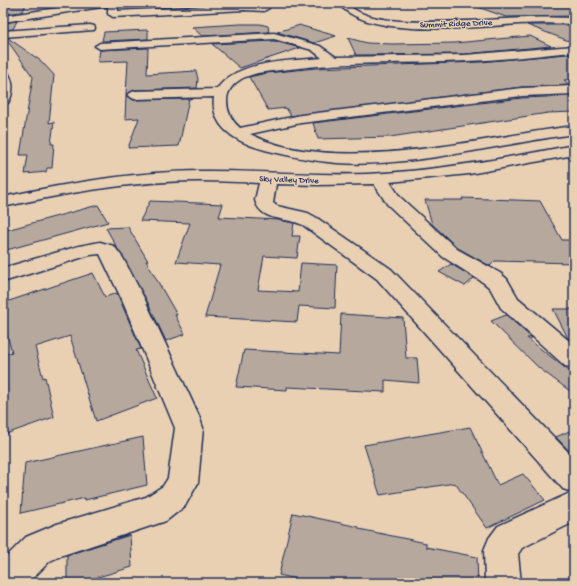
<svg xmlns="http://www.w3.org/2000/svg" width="577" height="586" font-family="'Gochi Hand',sans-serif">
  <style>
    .building { fill: #b7a89d; stroke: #1b2f5e }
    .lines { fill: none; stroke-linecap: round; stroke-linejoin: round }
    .minor-casing { stroke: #1b2f5e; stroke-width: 3 }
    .minor { fill: #ead0b2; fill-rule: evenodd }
    .labels { text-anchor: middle; stroke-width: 3; stroke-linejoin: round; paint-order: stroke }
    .far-street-label { font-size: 9px; fill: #1b2f5e; stroke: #ead0b2 }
  </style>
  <rect width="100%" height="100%" fill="#ead0b2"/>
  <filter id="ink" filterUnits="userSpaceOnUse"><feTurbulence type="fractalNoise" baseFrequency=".025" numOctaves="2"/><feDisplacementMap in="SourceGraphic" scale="8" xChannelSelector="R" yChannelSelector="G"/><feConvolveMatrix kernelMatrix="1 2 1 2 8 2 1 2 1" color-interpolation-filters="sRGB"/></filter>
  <g filter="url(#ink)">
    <!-- building -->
    <g class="building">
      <polygon points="27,3 22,12 3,14 3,4"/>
      <polygon points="473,3 563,3 574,5 574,16 506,17 472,5"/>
      <polygon points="17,21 13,29 3,30 3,23"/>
      <polygon points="240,24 260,24 268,26 269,32 202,36 192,27"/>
      <polygon points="300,25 302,26 336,36 314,43 277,32"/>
      <polygon points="527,25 574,25 574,43"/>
      <polygon points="148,30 148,39 102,41 104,32"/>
      <polygon points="530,36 551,46 465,54 356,55 348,38 367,43 392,44 455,43"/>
      <polygon points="3,38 8,38 41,61 54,75 49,123 54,122 51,144 54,144 52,168 47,168 46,172 25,174 28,155 20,155 33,77 7,40 3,49"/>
      <polygon points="274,41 300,48 240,68 212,44"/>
      <polygon points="148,48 147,74 196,71 198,79 197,88 134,90 126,94 128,61 98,62 100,50"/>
      <polygon points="567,54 574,57 574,79 564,80 570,85 522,87 291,116 286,108 268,110 249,77 267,73 316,68 480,62"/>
      <polygon points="126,96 134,100 189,99 179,146 128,148 139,118 125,119"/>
      <polygon points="574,96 574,112 548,113 390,137 318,139 313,123 522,98"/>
      <polygon points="462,198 540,201 562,240 574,240 574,263 495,261 490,266 458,248 432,224 425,200 463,200"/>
      <polygon points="150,201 223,204 219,217 279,220 294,223 292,236 300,236 297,258 264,256 258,290 298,292 301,263 337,265 335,308 299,306 297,322 205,317 220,265 176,262 190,223 140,221"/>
      <polygon points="98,205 108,222 3,251 3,231"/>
      <polygon points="128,227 148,261 146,261 177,315 175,315 185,334 166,341 146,299 106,228"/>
      <polygon points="451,264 474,278 465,286 439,272"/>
      <polygon points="93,273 105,297 117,293 141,349 136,350 157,398 96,421 70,336 35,347 43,378 45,377 54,417 3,435 3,355 12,352 3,321 3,303"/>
      <polygon points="553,309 574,309 574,343 568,338"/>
      <polygon points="341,314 403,318 406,358 417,358 419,383 385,380 385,392 287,387 287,390 236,387 244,350 339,355"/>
      <polygon points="506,315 532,338 527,338 574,375 574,394 539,368 491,321"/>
      <polygon points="470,427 498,485 523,474 545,500 487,528 455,483 380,495 364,445"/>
      <polygon points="574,429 574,456 556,437"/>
      <polygon points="143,437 147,485 85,500 85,498 21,513 25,463"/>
      <polygon points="293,513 359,527 359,529 426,543 426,547 477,557 478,583 314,583 279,575"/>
      <polygon points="130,535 132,567 78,583 67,583 67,555"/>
    </g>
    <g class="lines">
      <!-- minor casing -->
      <g class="minor-casing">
        <g id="minor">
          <polygon points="92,3 117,3 118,11 244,4 264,5 269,8 264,11 244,10 113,17 108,14 108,6 3,22 3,16"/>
          <path d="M338 3C350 3 349 7 359 12 371 18 387 20 400 21 458 25 516 15 574 18V24C556 23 537 23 519 24 475 27 367 40 338 3Z"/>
          <polygon points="90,25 94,26 95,28 94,30 3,37 3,31"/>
          <path d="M274 33 320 46 336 57 465 55 574 46V52C538 55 502 60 466 61 406 64 350 61 290 69 275 71 258 71 243 78 234 83 227 90 227 101 227 112 232 121 240 128L301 115 522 88 574 86V94L522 96 301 123 250 134C335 177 482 137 574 126V134C498 144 413 168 337 163 312 161 289 156 265 150 239 143 210 129 214 97L134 99 127 95 134 91 217 89C236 60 291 61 322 58L312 50 274 39 100 49 95 46 100 43Z"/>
          <path d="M3 70 7 71C14 81 14 93 8 103L3 104Z"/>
          <path d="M574 145V155L469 174 390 182 400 197 457 249 500 273 507 279 518 298 574 345V368L565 366 501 308 490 288 484 283 443 257 387 204 374 184 318 185 276 184 273 203 277 206 308 213 317 218 391 269 574 458V522L522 548 518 554 521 583H485L484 550 489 538 498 526 572 492 563 489 377 279 303 225C287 217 260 222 255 200L259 183C239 182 219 181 198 181 133 181 67 193 3 207V197C67 183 132 172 198 171 254 170 311 176 367 174 437 171 506 158 574 145Z"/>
          <polygon points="100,242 114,246 123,258 145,300 199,416 203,428 198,483 185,506 166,521 63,555 50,561 28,583 3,583 3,560 26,537 57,524 146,497 163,486 168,478 175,428 122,300 100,254 90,255 3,282 3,268 79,246"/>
        </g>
      </g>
      <!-- minor -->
      <use href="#minor" class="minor"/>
    </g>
  </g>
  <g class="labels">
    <!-- far-street labels -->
    <g class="far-street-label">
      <text transform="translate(456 23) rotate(-2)" y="3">Summit Ridge Drive</text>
      <text transform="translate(289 179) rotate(2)" y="3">Sky Valley Drive</text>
    </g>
  </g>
  <!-- margin -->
  <rect width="577" height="586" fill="none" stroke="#ead0b2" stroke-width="16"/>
  <rect x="8" y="8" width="561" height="570" fill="none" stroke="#1b2f5e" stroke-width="1.5" filter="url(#ink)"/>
</svg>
